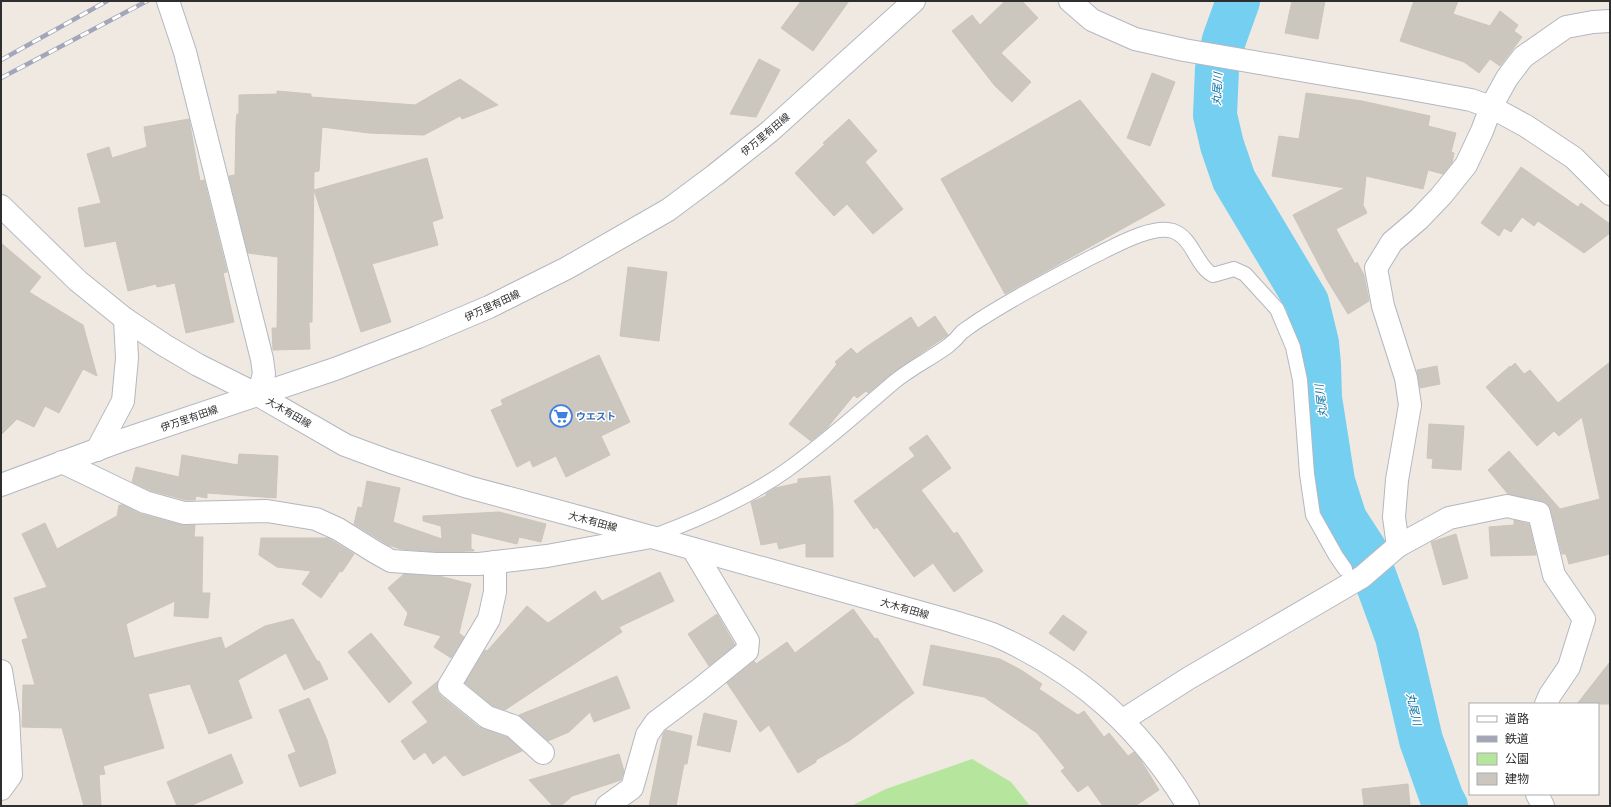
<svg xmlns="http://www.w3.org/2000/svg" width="1611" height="807" font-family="'Public Sans','Noto Sans JP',sans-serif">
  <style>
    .green { fill: #b6e59e }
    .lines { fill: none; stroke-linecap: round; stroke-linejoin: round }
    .river { stroke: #75cff0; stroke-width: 44 }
    .building { fill: #cbc7bf; stroke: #cbc5ba }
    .lane-casing { stroke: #b4b7c1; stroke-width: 16 }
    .street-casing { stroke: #b4b7c1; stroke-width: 24 }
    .secondary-casing { stroke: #b4b7c1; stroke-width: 24 }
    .lane { stroke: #fff; stroke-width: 14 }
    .street { stroke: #fff; stroke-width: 22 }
    .secondary { stroke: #fff; stroke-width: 22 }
    .rail-casing { stroke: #a3a6b8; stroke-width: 4.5 }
    .rail { stroke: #fff; stroke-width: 3; stroke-dasharray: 9; stroke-linecap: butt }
    .labels { text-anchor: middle; stroke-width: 3; stroke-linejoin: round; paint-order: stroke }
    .street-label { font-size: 10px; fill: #2e2e2e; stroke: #fff }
    .shop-label { font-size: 10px; font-weight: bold; fill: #366cbe; stroke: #fff; text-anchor: start }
    .water-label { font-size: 11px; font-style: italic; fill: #0d6fa3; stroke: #fff }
  </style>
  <rect width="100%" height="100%" fill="#efe9e1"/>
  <!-- green -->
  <polygon class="green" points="972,759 1011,782 1030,806 851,806 886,789"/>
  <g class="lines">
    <!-- river -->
    <polyline class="river" points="1238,1 1224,40 1217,69 1215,115 1222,145 1234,180 1307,302 1317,343 1319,364 1320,398 1333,481 1345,519 1365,550 1397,637 1421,740 1442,799 1446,806"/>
  </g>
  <!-- building -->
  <g class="building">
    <polygon points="801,1 849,1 813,51 781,28"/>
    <polygon points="1005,1 1022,1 1038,18 1001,53 1031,82 1012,102 995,86 952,31 972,15 980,25"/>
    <polygon points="1292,1 1325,1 1318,39 1285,33"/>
    <polygon points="1414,1 1458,1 1453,14 1490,26 1500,11 1518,25 1514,31 1522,37 1500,66 1490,59 1479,73 1464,62 1400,41"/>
    <polygon points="759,59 780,70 756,117 730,114"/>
    <polygon points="1152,73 1175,82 1150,146 1127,138"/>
    <polygon points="460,79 498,105 462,119 460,116 424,135 369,133 322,127 319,171 314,172 312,322 309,322 310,349 273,350 272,328 277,328 278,257 248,253 229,176 235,175 236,124 237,114 239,114 239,95 277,94 277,91 311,94 311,97 415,105"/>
    <polygon points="1306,93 1362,101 1430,116 1428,126 1456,133 1451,152 1454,153 1452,163 1443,174 1428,170 1423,189 1366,176 1363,205 1367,213 1336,229 1355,264 1357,262 1364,275 1369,301 1348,314 1327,280 1293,215 1345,188 1272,176 1279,136 1299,139"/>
    <polygon points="1080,100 1165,205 1005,294 941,179"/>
    <polygon points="189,119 200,181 204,180 227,272 223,273 234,322 186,333 175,283 157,287 156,284 128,291 116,241 85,247 78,208 101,203 87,154 109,147 112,158 147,147 144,127"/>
    <polygon points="849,119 877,151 865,162 903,209 873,234 847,204 834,216 795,173 825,144 823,143"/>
    <polygon points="427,158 443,218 432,222 438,245 372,264 391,322 361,332 314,190"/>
    <polygon points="1521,167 1578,207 1581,203 1610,224 1610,233 1584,253 1538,221 1534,226 1522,217 1511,232 1504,228 1499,236 1481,223"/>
    <polygon points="1,243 41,277 29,292 83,325 97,376 83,369 59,413 45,406 34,427 17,419 1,435"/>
    <polygon points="628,267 667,272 659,341 620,336"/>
    <polygon points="935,316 948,335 896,370 868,393 866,391 857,398 854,395 827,428 811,441 789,424 837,364 835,362 851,348 857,354 866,347 911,317 918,328"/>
    <polygon points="599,355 630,422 601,436 610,455 566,477 556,456 533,467 530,460 517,467 491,410 503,405 501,400"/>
    <polygon points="1610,362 1610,554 1569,564 1566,554 1562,554 1551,510 1548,504 1542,501 1508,494 1488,470 1509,451 1560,509 1600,499 1582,417 1559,436 1554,431 1537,446 1486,387 1510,366 1511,367 1515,363 1524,374 1530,370 1558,403"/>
    <polygon points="1437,366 1440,384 1420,388 1417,370"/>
    <polygon points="1429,424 1464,426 1461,470 1432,468 1433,459 1427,458"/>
    <polygon points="927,435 951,468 921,490 954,534 957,532 983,571 954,592 933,563 914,577 877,527 874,529 854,501 915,456 909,448"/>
    <polygon points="239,454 278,456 276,498 207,493 207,498 196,496 195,500 186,500 149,490 132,482 136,467 179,477 182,455 238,465"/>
    <polygon points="830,476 833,509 833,557 806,557 806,543 779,549 777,542 761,545 751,502 766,496 766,494 775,488 798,483 798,479"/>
    <polygon points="367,481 400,488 393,522 442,539 441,526 423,521 423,516 499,512 546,524 541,542 519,537 517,544 471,533 471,549 474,550 474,551 436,552 401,549 388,545 354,524 358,507 362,508"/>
    <polygon points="119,505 123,505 141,514 181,525 195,525 194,537 203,537 202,593 210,593 208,618 174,616 175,601 126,624 134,658 221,637 225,649 265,626 293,619 317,661 319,661 328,679 304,690 286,653 238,680 252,718 209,734 190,684 148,694 164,748 103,766 105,774 99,775 101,806 84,806 62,728 22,727 23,685 35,685 22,640 28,638 14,598 47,587 22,534 45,523 57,549 117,516"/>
    <polygon points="1514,520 1529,524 1536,555 1491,556 1489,527 1514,525"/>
    <polygon points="1456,534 1468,578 1443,585 1431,542"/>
    <polygon points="261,538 328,538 354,554 342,572 340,571 332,583 329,581 331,584 321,598 302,584 311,571 277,567 259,555"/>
    <polygon points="660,572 674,601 619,627 622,632 505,710 493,706 465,683 485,650 487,651 527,606 548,623 595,591 602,601"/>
    <polygon points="404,574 439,576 471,584 459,633 464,637 451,658 434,647 441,636 404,625 408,613 388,588"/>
    <polygon points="853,609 875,639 877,638 914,693 849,741 816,760 816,762 798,773 769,725 760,732 727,683 754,661 756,664 787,642 795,653"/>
    <polygon points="717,614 735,645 709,666 688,634"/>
    <polygon points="1063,615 1087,632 1074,651 1049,633"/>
    <polygon points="371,633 412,683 389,703 348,652"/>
    <polygon points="931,645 1000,659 1021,670 1042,684 1039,689 1078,715 1084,711 1104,737 1109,733 1128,756 1134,752 1140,759 1159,790 1135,806 1103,806 1088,785 1078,792 1061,771 1065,768 1037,733 984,697 923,685"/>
    <polygon points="1610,662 1610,704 1577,704"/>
    <polygon points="617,676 630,708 594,722 590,712 569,732 548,741 519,715"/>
    <polygon points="438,681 437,691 441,696 479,727 507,737 522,751 463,776 445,755 433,764 425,752 414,760 401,741 428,722 412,702"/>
    <polygon points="309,698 327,740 336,773 300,787 288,755 296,752 279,710"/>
    <polygon points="704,713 737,721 730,752 697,745"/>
    <polygon points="666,730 692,736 687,764 684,764 676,806 649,806 663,734"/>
    <polygon points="231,754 243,783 190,806 177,806 167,782"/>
    <polygon points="619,754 624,771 621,780 572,796 561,806 553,806 529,780"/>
    <polygon points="1408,784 1410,806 1364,806 1362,789"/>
  </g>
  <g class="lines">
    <!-- lane casing -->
    <g class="lane-casing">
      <path id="lane" d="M651 537C698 520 746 499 787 470 825 443 859 412 894 382 911 368 930 359 948 346 953 342 958 337 962 332 969 327 977 321 984 317 1020 294 1057 275 1094 256 1113 247 1152 224 1173 231 1193 238 1196 266 1213 275L1234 269 1245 274 1277 309 1293 347 1300 380 1307 474 1313 515 1336 556 1345 569"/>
    </g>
    <!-- street casing -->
    <g class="street-casing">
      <g id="street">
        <polyline points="168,1 185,52 262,359 264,374 258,395"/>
        <polyline points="97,450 123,401 127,358 125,319"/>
        <polyline points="62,462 145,502 184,513 267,511 316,519 338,529 375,552 391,561 436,564 479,564 547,556 651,537"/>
        <polyline points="1398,546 1394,517 1397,480 1410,405 1406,378 1383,306 1376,268 1392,242 1419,219 1441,196 1466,165 1482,131 1491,107 1507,78 1523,57 1566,27 1593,22 1610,21"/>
        <polyline points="495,562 495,592 489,619 449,686 487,717 513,726 543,753"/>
        <polyline points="1,671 8,714 11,775 1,789"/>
        <polyline points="1123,720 1189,678 1362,577 1398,546 1449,518 1507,506 1539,513 1554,575 1584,619 1569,667 1550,695 1546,704"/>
        <polyline points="1537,794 1543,806"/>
        <polyline points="607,806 632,788 647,735 656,722 700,689 747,651 748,641 693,549"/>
      </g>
    </g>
    <!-- secondary casing -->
    <g class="secondary-casing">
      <g id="secondary">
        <polyline points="1070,1 1092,20 1135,39 1184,50 1406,88 1471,100 1491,107 1526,126 1574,158 1610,194"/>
        <path d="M1 206 78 281 125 319 164 345 198 365 258 395 345 445 391 462 468 487 587 519 951 621C966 626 983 630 997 636 1081 674 1141 728 1188 806"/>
        <polyline points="1,485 123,440 335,369 418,337 489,307 567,268 668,210 715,175 769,132 914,1"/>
      </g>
    </g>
    <!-- lane -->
    <use href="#lane" class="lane"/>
    <!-- street -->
    <use href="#street" class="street"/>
    <!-- secondary -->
    <use href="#secondary" class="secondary"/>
    <!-- rail casing -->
    <g class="rail-casing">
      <g id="rail">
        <polyline points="1,60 107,1"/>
        <polyline points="1,78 147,1"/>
      </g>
    </g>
    <!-- rail -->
    <use href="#rail" class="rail"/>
  </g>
  <!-- icons -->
  <defs>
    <g id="supermarket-ring" transform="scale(1.15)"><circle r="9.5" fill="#fff" stroke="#3f7fe0" stroke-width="1.5"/><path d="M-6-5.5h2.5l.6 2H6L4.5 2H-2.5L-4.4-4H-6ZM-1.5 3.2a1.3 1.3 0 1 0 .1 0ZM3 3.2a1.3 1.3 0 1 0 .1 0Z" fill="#3f7fe0"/></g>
  </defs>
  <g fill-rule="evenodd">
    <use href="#supermarket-ring" x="561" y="416"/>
  </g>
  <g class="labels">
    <!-- street labels -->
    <g class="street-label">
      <text transform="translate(765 134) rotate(-40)" y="4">伊万里有田線</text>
      <text transform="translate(492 305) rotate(-25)" y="4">伊万里有田線</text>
      <text transform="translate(289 412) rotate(30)" y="4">大木有田線</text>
      <text transform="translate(189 418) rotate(-19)" y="4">伊万里有田線</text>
      <text transform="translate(593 521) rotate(15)" y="4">大木有田線</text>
      <text transform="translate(905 608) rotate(16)" y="4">大木有田線</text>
    </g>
    <!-- shop labels -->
    <g class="shop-label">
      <text x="576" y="420">ウエスト</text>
    </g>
    <!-- water labels -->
    <g class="water-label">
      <text transform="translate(1217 89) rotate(-87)" y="4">丸尾川</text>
      <text transform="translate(1321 401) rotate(-97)" y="4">丸尾川</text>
      <text transform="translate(1414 709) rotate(77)" y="4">丸尾川</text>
    </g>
  </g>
  <!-- border -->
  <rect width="1611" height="807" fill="none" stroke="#2e2e2e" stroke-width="4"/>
  <!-- legend -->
  <rect x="1469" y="703" width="130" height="92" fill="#ffffff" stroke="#ababab"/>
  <rect x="1477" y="716" width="20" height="6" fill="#ffffff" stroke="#ababab"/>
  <text x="1505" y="723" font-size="12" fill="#2e2e2e">道路</text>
  <rect x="1477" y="736" width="20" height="6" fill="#a3a6b8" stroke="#ababab"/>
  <text x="1505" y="743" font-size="12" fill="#2e2e2e">鉄道</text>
  <rect x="1477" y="753" width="20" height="12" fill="#b6e59e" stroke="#ababab"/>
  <text x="1505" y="763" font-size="12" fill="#2e2e2e">公園</text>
  <rect x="1477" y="773" width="20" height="12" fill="#cbc7bf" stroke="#ababab"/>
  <text x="1505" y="783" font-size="12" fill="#2e2e2e">建物</text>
</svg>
